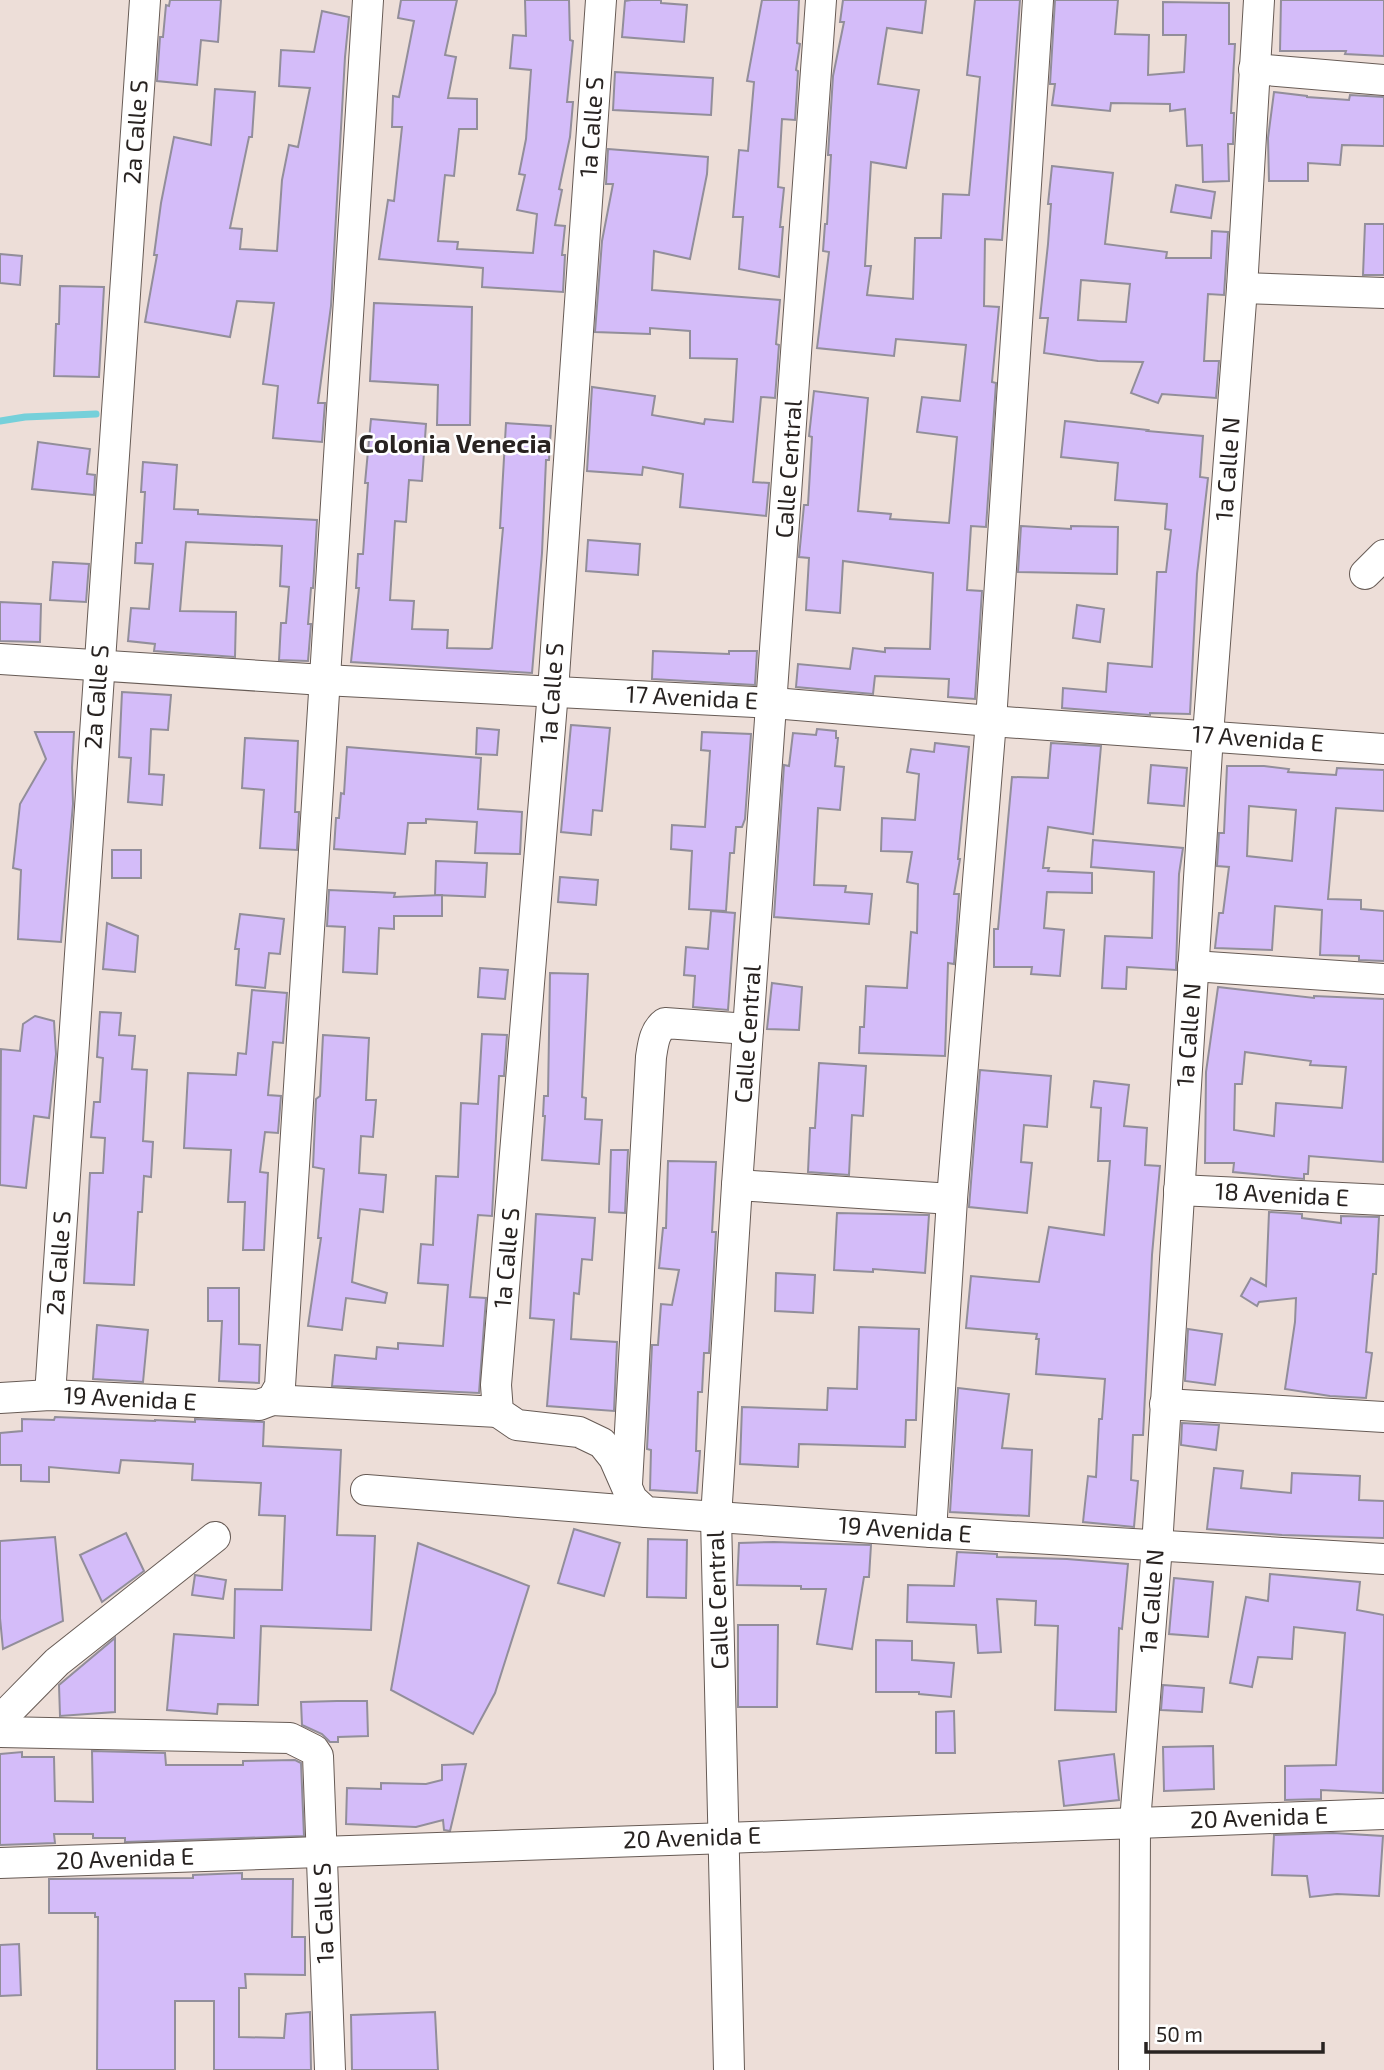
<svg xmlns="http://www.w3.org/2000/svg" width="1384" height="2070" font-family="'Exo 2',sans-serif">
  <style>
    .lines { fill: none; stroke-linecap: round; stroke-linejoin: round }
    .stream { stroke: #75d0da; stroke-width: 7 }
    .building { fill: #d4bcf9; stroke: #928e9a; stroke-width: 2; fill-rule: evenodd }
    .minor-casing { stroke: #675b55; stroke-width: 32 }
    .minor { stroke: #fff; stroke-width: 30 }
    .labels { text-anchor: middle; stroke-width: 5; stroke-linejoin: round; paint-order: stroke }
    .street-label { font-size: 24px; fill: #282321; stroke: #fff }
    .neighbourhood-label { font-size: 26px; font-weight: bold; fill: #282321; stroke: #fff }
  </style>
  <rect width="100%" height="100%" fill="#edded8"/>
  <g class="lines">
    <!-- stream -->
    <polyline class="stream" points="0,421 25,417 96,414"/>
  </g>
  <!-- building -->
  <g class="building">
    <polygon points="170,0 221,0 218,42 201,40 197,85 157,81 160,37 163,37 166,5 169,6"/>
    <polygon points="401,0 457,0 445,55 456,57 448,98 477,99 477,129 459,129 454,176 445,175 438,241 458,242 457,249 533,253 537,214 517,210 525,175 519,174 526,139 531,70 510,68 513,35 526,36 525,0 569,0 570,40 573,41 567,102 573,102 570,137 559,189 562,190 555,225 565,226 562,255 565,255 563,292 482,287 483,268 379,259 388,200 394,201 402,127 392,127 393,96 399,97 414,21 398,18"/>
    <polygon points="631,0 661,0 661,3 687,5 684,42 622,37 625,1"/>
    <polygon points="762,0 799,0 797,43 800,44 796,70 798,71 795,120 782,119 778,187 784,188 780,227 783,227 779,277 739,269 743,217 733,217 739,150 748,151 754,82 747,81"/>
    <polygon points="843,0 926,0 922,33 887,28 878,84 919,90 906,168 871,162 865,266 871,266 867,295 913,299 915,238 941,238 943,194 969,195 980,77 967,75 975,0 1020,0 1002,240 985,239 984,306 999,307 992,382 996,383 986,527 971,526 967,590 982,591 975,699 948,697 949,679 875,676 873,694 796,687 798,664 850,669 853,648 885,652 885,648 930,649 933,573 843,561 840,613 806,610 809,558 799,557 804,505 808,505 812,437 809,436 814,391 868,398 858,511 891,514 890,519 949,523 957,437 917,432 922,397 960,401 966,345 896,339 894,356 817,348 829,252 823,251 825,224 827,224 831,155 828,155 833,76 844,22 840,22"/>
    <polygon points="1055,0 1118,0 1115,34 1149,35 1148,75 1184,72 1186,35 1163,35 1163,2 1229,3 1229,44 1235,44 1231,113 1234,113 1233,144 1228,144 1229,181 1203,182 1202,145 1187,146 1185,109 1170,111 1170,104 1111,103 1110,111 1052,105 1055,84 1050,84"/>
    <polygon points="1281,0 1384,0 1384,56 1345,54 1346,51 1280,51"/>
    <polygon points="322,11 349,17 345,57 331,306 318,403 325,403 322,442 273,438 278,386 263,384 274,303 237,301 230,337 145,322 157,255 154,255 161,203 174,137 211,145 215,89 255,92 252,137 249,137 230,228 242,229 240,249 277,251 282,180 289,145 298,147 310,88 279,86 281,50 314,52"/>
    <polygon points="615,72 713,78 711,115 613,110"/>
    <polygon points="1274,92 1307,96 1307,97 1349,100 1350,95 1384,97 1384,146 1342,145 1340,165 1308,163 1308,181 1269,181 1268,138"/>
    <polygon points="608,149 708,157 707,174 690,259 654,251 652,290 780,300 776,344 779,345 775,398 761,397 753,482 769,483 766,516 680,507 683,474 643,467 642,475 587,471 592,387 655,396 652,415 704,424 705,419 733,422 737,359 690,358 690,331 650,328 650,334 595,332 602,241 613,184 606,184"/>
    <path d="M1052 166 1113 173 1105 244 1167 252 1166 258H1211L1212 231 1228 232 1224 295 1208 294 1204 361H1219L1216 398 1162 394 1158 403 1131 393 1143 362 1098 361 1044 353 1048 318H1040L1048 244 1051 204H1048ZM1081 280 1130 284 1126 322 1078 320Z"/>
    <polygon points="1176,185 1215,192 1211,218 1171,212"/>
    <polygon points="1365,224 1384,224 1384,275 1363,275"/>
    <polygon points="0,254 22,256 20,285 0,283"/>
    <polygon points="60,286 104,287 99,377 54,376 56,324 59,324"/>
    <polygon points="374,303 472,307 470,425 437,425 438,385 370,381"/>
    <polygon points="371,419 426,424 422,481 409,480 406,522 395,521 390,600 414,601 412,629 448,630 447,648 489,649 492,648 503,528 500,528 506,423 551,426 549,460 546,460 542,553 532,673 351,662 359,588 356,588 358,554 363,554 368,483 365,483"/>
    <polygon points="1065,421 1148,430 1147,431 1203,436 1200,477 1208,478 1197,574 1190,714 1150,713 1150,715 1062,708 1063,688 1106,692 1108,663 1152,667 1157,572 1166,572 1171,530 1165,529 1167,504 1115,500 1118,463 1061,457"/>
    <polygon points="38,442 90,449 87,474 95,475 94,495 32,489"/>
    <polygon points="143,462 177,465 174,509 198,510 198,514 317,520 313,588 311,588 308,624 311,624 308,661 279,660 281,623 286,623 289,587 280,586 282,546 186,542 180,611 236,612 235,657 154,651 155,644 128,641 131,608 149,609 153,564 135,563 136,543 142,543 145,492 141,492"/>
    <polygon points="1021,526 1071,529 1071,526 1118,527 1117,574 1018,572"/>
    <polygon points="588,540 640,544 638,575 586,571"/>
    <polygon points="53,562 89,564 86,602 50,600"/>
    <polygon points="0,602 41,604 40,642 0,641"/>
    <polygon points="1077,605 1104,609 1100,642 1073,638"/>
    <polygon points="653,651 729,654 729,651 757,651 755,685 652,679"/>
    <polygon points="122,692 171,695 168,730 151,729 149,774 164,775 162,805 128,802 131,758 119,757"/>
    <polygon points="571,725 610,728 602,811 593,810 591,835 561,832"/>
    <polygon points="477,728 499,730 497,755 476,754"/>
    <polygon points="817,729 836,731 836,738 838,738 835,766 844,767 840,810 818,808 814,885 846,886 845,892 872,894 869,924 774,917 784,765 789,766 793,733 816,735"/>
    <polygon points="35,732 74,732 72,768 73,804 61,942 18,939 21,870 13,868 20,804 46,759"/>
    <polygon points="702,732 751,734 745,819 742,827 736,827 734,853 730,853 726,911 689,909 692,851 671,849 672,825 705,827 710,751 701,750"/>
    <polygon points="245,738 298,741 295,812 299,812 297,850 260,848 264,790 242,788"/>
    <polygon points="935,743 969,747 958,859 960,859 954,894 959,894 954,964 948,963 945,1056 859,1053 860,1027 864,1027 866,986 907,988 911,932 917,933 918,884 907,882 912,852 881,851 882,818 915,820 919,774 907,772 911,749 934,752"/>
    <polygon points="1051,743 1101,746 1093,834 1048,827 1043,868 1049,868 1048,871 1092,873 1092,893 1047,892 1044,928 1064,930 1060,976 1031,974 1032,967 994,967 994,929 998,929 1012,777 1048,778"/>
    <polygon points="347,747 481,758 478,809 522,812 520,854 475,853 477,822 426,819 426,823 408,823 405,854 334,849 336,818 339,818 341,793 344,794"/>
    <polygon points="1151,765 1187,768 1184,806 1148,803"/>
    <path d="M1227 766H1264L1289 769 1288 772 1336 775 1337 768 1384 770V811L1336 808 1328 899 1361 900V909L1384 911V961L1359 960V956L1320 955 1322 910 1275 906 1272 950 1215 948 1219 913H1223L1229 867 1217 866 1219 833H1224ZM1249 806 1296 810 1292 861 1247 856Z"/>
    <polygon points="1093,840 1183,848 1179,874 1176,970 1127,967 1126,989 1102,988 1105,936 1152,938 1154,872 1091,867"/>
    <rect x="112" y="850" width="29" height="28"/>
    <polygon points="436,861 487,863 485,897 435,895"/>
    <polygon points="560,877 598,880 596,905 558,902"/>
    <polygon points="329,890 395,893 394,897 442,895 442,916 394,916 394,929 379,928 377,974 343,972 345,927 327,926"/>
    <polygon points="711,911 735,913 728,1010 693,1007 695,976 684,975 686,947 708,949"/>
    <polygon points="240,914 284,919 280,954 269,953 265,988 236,985 239,949 235,949"/>
    <polygon points="107,923 138,936 135,972 103,969"/>
    <polygon points="480,968 508,970 505,999 478,997"/>
    <polygon points="550,973 588,974 582,1097 586,1098 585,1119 602,1120 599,1164 542,1160 545,1116 543,1116 544,1096 548,1096"/>
    <polygon points="772,983 802,987 799,1030 767,1029"/>
    <path d="M1218 987 1314 998V996L1384 999 1383 1162 1309 1156 1308 1174H1304V1179L1233 1172 1234 1163H1205L1206 1072ZM1245 1052 1311 1061 1310 1065 1346 1067 1342 1108 1276 1103 1274 1136 1234 1130 1235 1084H1242Z"/>
    <polygon points="252,990 287,993 283,1043 273,1042 268,1095 281,1096 278,1133 265,1132 260,1172 268,1173 264,1250 243,1250 245,1202 228,1202 231,1150 184,1148 188,1073 236,1075 238,1053 246,1054"/>
    <polygon points="100,1012 121,1013 119,1035 135,1036 132,1069 147,1070 143,1141 153,1142 151,1177 144,1176 142,1212 138,1212 134,1285 84,1283 90,1173 103,1173 105,1138 91,1137 94,1102 100,1102 103,1058 97,1057"/>
    <polygon points="35,1016 54,1021 56,1054 49,1118 34,1116 26,1188 0,1185 1,1049 20,1051 23,1024"/>
    <polygon points="482,1034 507,1035 504,1076 499,1076 492,1216 478,1215 470,1297 486,1298 479,1393 332,1386 335,1355 376,1359 377,1347 398,1349 398,1343 443,1346 448,1285 418,1283 421,1244 433,1245 436,1176 458,1177 461,1103 478,1104"/>
    <polygon points="323,1035 369,1038 366,1100 376,1100 373,1137 361,1136 359,1173 386,1175 383,1212 360,1209 352,1282 387,1293 385,1303 346,1298 342,1330 308,1326 321,1238 318,1238 324,1169 313,1167 316,1099 320,1096"/>
    <polygon points="819,1063 866,1066 863,1116 852,1115 849,1175 808,1172 810,1128 815,1128"/>
    <polygon points="980,1070 1051,1076 1047,1127 1024,1125 1021,1162 1032,1163 1027,1213 969,1207"/>
    <polygon points="1094,1081 1129,1085 1124,1126 1147,1128 1145,1165 1160,1166 1152,1255 1143,1435 1133,1435 1131,1480 1138,1481 1134,1527 1083,1522 1088,1476 1096,1477 1099,1419 1102,1419 1105,1379 1036,1374 1039,1339 1036,1339 1037,1334 966,1328 971,1276 1039,1282 1049,1227 1104,1235 1110,1161 1098,1161 1101,1108 1091,1107"/>
    <polygon points="611,1150 628,1150 625,1213 609,1212"/>
    <polygon points="668,1161 716,1162 712,1232 716,1232 709,1353 704,1353 702,1392 698,1392 696,1451 700,1451 697,1493 650,1490 651,1450 647,1449 652,1345 658,1345 661,1304 672,1305 679,1270 659,1268 663,1228 666,1228"/>
    <polygon points="1269,1212 1302,1214 1302,1218 1341,1223 1341,1216 1379,1217 1376,1274 1373,1274 1366,1352 1372,1353 1366,1398 1330,1396 1285,1389 1295,1322 1296,1298 1259,1302 1257,1306 1241,1296 1251,1278 1266,1286"/>
    <polygon points="837,1213 929,1215 925,1273 873,1269 873,1272 834,1270"/>
    <polygon points="536,1214 595,1218 592,1260 582,1259 579,1294 574,1293 571,1339 617,1342 614,1411 547,1406 554,1320 530,1318"/>
    <polygon points="776,1273 815,1275 813,1313 775,1311"/>
    <polygon points="208,1288 239,1288 239,1344 260,1345 259,1383 219,1381 222,1321 208,1321"/>
    <polygon points="97,1325 148,1330 143,1382 93,1379"/>
    <polygon points="859,1327 919,1329 916,1420 906,1420 905,1447 799,1444 798,1467 740,1464 742,1407 827,1410 828,1388 857,1389"/>
    <polygon points="1188,1329 1222,1334 1215,1385 1185,1381"/>
    <polygon points="958,1388 1009,1394 1002,1448 1032,1450 1029,1516 950,1512"/>
    <polygon points="55,1417 155,1421 155,1420 195,1422 195,1419 264,1422 263,1446 341,1450 337,1535 375,1536 371,1630 261,1626 258,1705 218,1704 217,1714 167,1710 174,1634 234,1638 235,1589 282,1590 285,1516 259,1515 261,1483 192,1480 193,1464 121,1460 119,1473 49,1467 49,1482 21,1481 21,1465 0,1465 0,1433 22,1431 22,1419 54,1420"/>
    <polygon points="1182,1423 1219,1425 1216,1450 1181,1445"/>
    <polygon points="1214,1468 1243,1471 1241,1488 1291,1493 1292,1473 1360,1476 1359,1500 1384,1501 1384,1538 1282,1535 1207,1529"/>
    <polygon points="574,1529 620,1543 604,1596 558,1583"/>
    <polygon points="126,1533 144,1571 102,1602 80,1555"/>
    <polygon points="55,1537 63,1621 3,1649 0,1618 0,1541"/>
    <polygon points="648,1539 687,1540 686,1598 647,1597"/>
    <polygon points="774,1542 871,1545 869,1577 864,1577 852,1649 817,1644 826,1589 801,1589 801,1586 737,1585 739,1543"/>
    <polygon points="418,1543 529,1586 495,1693 473,1734 391,1690"/>
    <polygon points="957,1552 997,1554 997,1557 1067,1559 1128,1564 1122,1629 1119,1628 1116,1712 1055,1710 1058,1626 1035,1625 1036,1601 997,1599 1001,1652 978,1653 976,1625 907,1622 908,1585 954,1586"/>
    <polygon points="1270,1574 1360,1582 1357,1610 1384,1615 1383,1793 1321,1790 1321,1799 1285,1800 1285,1766 1336,1765 1345,1633 1294,1627 1292,1659 1258,1657 1252,1687 1230,1683 1246,1597 1268,1601"/>
    <polygon points="195,1575 226,1580 223,1599 192,1595"/>
    <polygon points="1174,1578 1213,1582 1208,1637 1169,1634"/>
    <polygon points="738,1625 778,1625 777,1707 738,1707"/>
    <polygon points="115,1638 115,1712 60,1716 59,1685"/>
    <polygon points="876,1640 912,1641 912,1660 954,1663 951,1697 919,1694 919,1692 876,1692"/>
    <polygon points="1163,1685 1204,1688 1202,1712 1161,1710"/>
    <polygon points="337,1701 367,1701 368,1736 338,1737 338,1742 330,1742 322,1734 302,1725 301,1702"/>
    <polygon points="954,1711 955,1753 936,1753 936,1712"/>
    <polygon points="1213,1746 1214,1789 1164,1791 1163,1747"/>
    <polygon points="92,1751 165,1753 166,1765 243,1765 243,1761 295,1760 301,1763 304,1836 125,1842 125,1838 93,1838 93,1834 54,1834 55,1843 0,1845 0,1754 22,1752 22,1757 54,1757 55,1801 93,1802"/>
    <polygon points="1114,1754 1119,1800 1064,1806 1059,1761"/>
    <polygon points="466,1764 450,1831 444,1830 443,1820 416,1827 346,1824 347,1788 381,1789 381,1783 426,1784 442,1780 442,1765"/>
    <polygon points="1333,1833 1383,1836 1379,1896 1337,1894 1310,1897 1307,1876 1272,1875 1274,1835"/>
    <polygon points="242,1873 242,1879 293,1879 292,1937 305,1937 305,1975 245,1974 246,1988 239,1988 239,2037 284,2038 286,2014 310,2012 311,2070 214,2070 214,2001 175,2001 175,2070 97,2070 98,1917 95,1917 95,1913 49,1913 49,1879 193,1878 193,1875"/>
    <polygon points="19,1944 21,1995 0,1996 0,1945"/>
    <polygon points="435,2012 438,2070 352,2070 351,2015"/>
  </g>
  <g class="lines">
    <!-- minor casing -->
    <g class="minor-casing">
      <g id="minor">
        <polyline points="601,0 553,691 496,1385 498,1412 517,1425 579,1432 602,1443 614,1458 632,1499 646,1512 931,1532 1384,1559"/>
        <polyline points="1254,69 1384,80"/>
        <polyline points="1242,288 1384,293"/>
        <polyline points="1365,574 1384,555"/>
        <polyline points="0,659 324,680 773,703 991,721 1384,749"/>
        <polyline points="1193,966 1384,979"/>
        <polyline points="737,1185 952,1199"/>
        <polyline points="1179,1190 1384,1200"/>
        <polyline points="50,1395 145,0"/>
        <polyline points="0,1398 50,1395 259,1405 272,1400 280,1386 368,0"/>
        <polyline points="272,1400 498,1412"/>
        <polyline points="1165,1404 1384,1417"/>
        <path d="M627 1484 651 1057C653 1045 654 1031 665 1023L748 1029"/>
        <polyline points="366,1490 646,1512"/>
        <polyline points="931,1532 952,1199 991,721 1038,0"/>
        <polyline points="0,1720 57,1662 215,1537"/>
        <polyline points="0,1732 290,1738 314,1750 318,1756 330,2070"/>
        <path d="M0 1863C461 1850 923 1829 1384 1814"/>
        <polyline points="729,2070 716,1518 737,1185 821,0"/>
        <polyline points="1134,2070 1135,1822 1157,1546 1208,735 1242,288 1259,0"/>
      </g>
    </g>
    <!-- minor -->
    <use href="#minor" class="minor"/>
  </g>
  <g class="labels">
    <!-- street labels -->
    <g class="street-label">
      <text transform="translate(592 127) rotate(-86)" y="8">1a Calle S</text>
      <text transform="translate(136 132) rotate(-86)" y="8">2a Calle S</text>
      <text transform="translate(789 469) rotate(-86)" y="8">Calle Central</text>
      <text transform="translate(1228 469) rotate(-86)" y="8">1a Calle N</text>
      <text transform="translate(552 693) rotate(-86)" y="8">1a Calle S</text>
      <text transform="translate(97 697) rotate(-86)" y="8">2a Calle S</text>
      <text transform="translate(692 698) rotate(3)" y="8">17 Avenida E</text>
      <text transform="translate(1258 739) rotate(4)" y="8">17 Avenida E</text>
      <text transform="translate(748 1034) rotate(-86)" y="8">Calle Central</text>
      <text transform="translate(1189 1035) rotate(-86)" y="8">1a Calle N</text>
      <text transform="translate(1282 1195) rotate(3)" y="8">18 Avenida E</text>
      <text transform="translate(507 1258) rotate(-85)" y="8">1a Calle S</text>
      <text transform="translate(59 1263) rotate(-86)" y="8">2a Calle S</text>
      <text transform="translate(130 1399) rotate(3)" y="8">19 Avenida E</text>
      <text transform="translate(905 1530) rotate(4)" y="8">19 Avenida E</text>
      <text transform="translate(718 1600) rotate(-92)" y="8">Calle Central</text>
      <text transform="translate(1152 1601) rotate(-86)" y="8">1a Calle N</text>
      <text transform="translate(1259 1818) rotate(-2)" y="8">20 Avenida E</text>
      <text transform="translate(692 1838) rotate(-2)" y="8">20 Avenida E</text>
      <text transform="translate(125 1859) rotate(-2)" y="8">20 Avenida E</text>
      <text transform="translate(324 1913) rotate(-92)" y="8">1a Calle S</text>
    </g>
    <!-- neighbourhood labels -->
    <g class="neighbourhood-label">
      <text x="455" y="453">Colonia Venecia</text>
    </g>
  </g>
  <!-- scale -->
  <path d="M1146 2042v10h177v-10" fill="none" stroke="#282321" stroke-width="3.5"/>
  <text x="1156" y="2042" font-size="21" fill="#282321" stroke="#ffffff" stroke-width="5" paint-order="stroke">50 m</text>
</svg>
